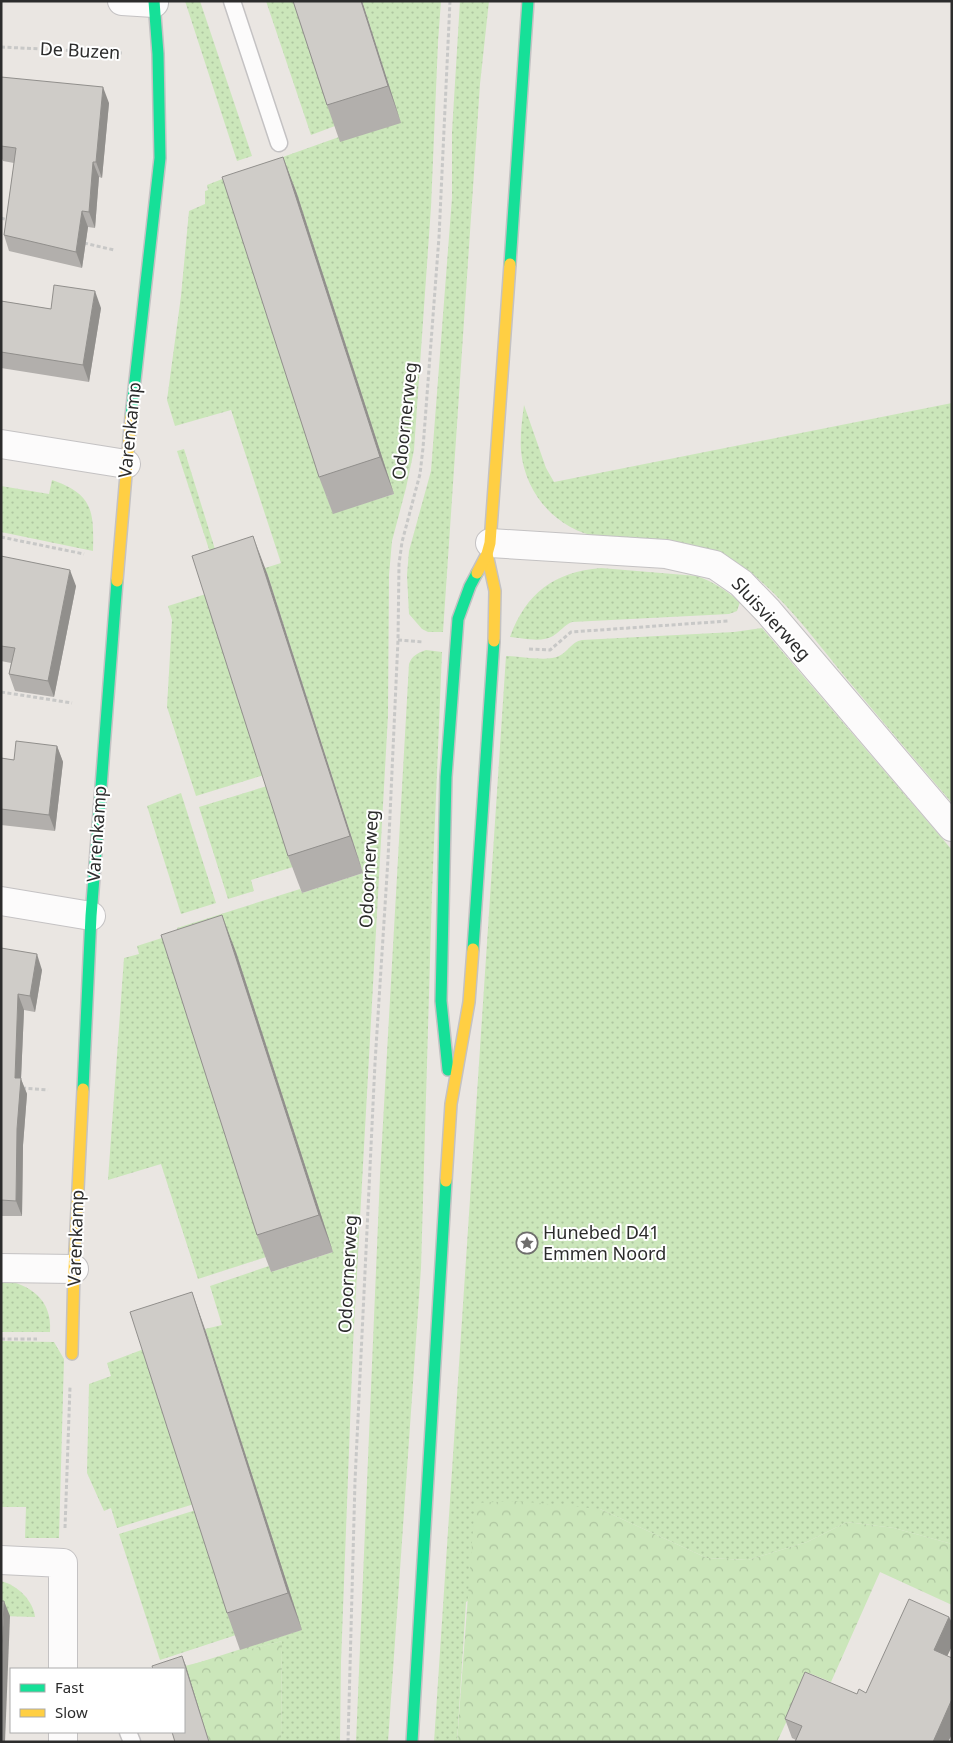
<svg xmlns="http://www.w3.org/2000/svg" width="953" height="1743" font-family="'Noto Sans',sans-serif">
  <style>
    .grass { fill: url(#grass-dots) }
    .forest { fill: url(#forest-crowns) }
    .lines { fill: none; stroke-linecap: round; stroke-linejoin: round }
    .lane-casing { stroke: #c4c2c3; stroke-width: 19 }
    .street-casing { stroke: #c4c2c3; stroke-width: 30 }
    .fast-casing { stroke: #c4c2c3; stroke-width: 14 }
    .slow-casing { stroke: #c4c2c3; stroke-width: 14 }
    .path { stroke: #c8c8c7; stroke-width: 3; stroke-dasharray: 4 2.5; stroke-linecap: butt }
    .lane { stroke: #fcfbfb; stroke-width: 16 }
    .street { stroke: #fcfbfb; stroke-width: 28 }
    .fast { stroke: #16e098; stroke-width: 11 }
    .slow { stroke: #ffcf43; stroke-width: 11 }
    .wall { fill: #b2afac }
    .shaded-wall { fill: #918f8c }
    .building { fill: #cfccc8; stroke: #918f8c }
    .labels { text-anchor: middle; stroke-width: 4; stroke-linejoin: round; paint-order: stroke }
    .street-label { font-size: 18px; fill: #2c2c2c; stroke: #fff }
    .poi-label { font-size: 18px; fill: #2c2c2c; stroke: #fff; text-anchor: start }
  </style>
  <defs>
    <pattern id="grass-dots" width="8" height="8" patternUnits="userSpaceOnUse" patternTransform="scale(1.25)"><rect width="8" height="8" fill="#cbe6ba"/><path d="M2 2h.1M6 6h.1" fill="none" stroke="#aec5a0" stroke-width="1.8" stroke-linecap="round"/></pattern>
    <pattern id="forest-crowns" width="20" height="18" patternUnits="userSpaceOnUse" patternTransform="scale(1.25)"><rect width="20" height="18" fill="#cbe6ba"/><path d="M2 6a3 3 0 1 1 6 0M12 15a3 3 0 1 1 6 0" fill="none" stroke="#aec5a0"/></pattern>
  </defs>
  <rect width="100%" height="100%" fill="#eae6e2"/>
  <!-- grass -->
  <g class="grass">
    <polygon points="185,1 200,1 252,156 237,161"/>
    <polygon points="266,1 295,1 335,126 311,135"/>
    <polygon points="362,1 441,1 438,42 431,207 414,450 406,488 392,541 389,575 388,715 353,1345 341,1662 340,1742 281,1742 282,1641 188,1666 301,1630 205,1329 222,1325 210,1286 269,1266 271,1272 333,1252 190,967 177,928 300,889 302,893 363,873 267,573 220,582 281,563 231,410 175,426 167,400 181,296 189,211 205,204 205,191 208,190 207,185 230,176 333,513 394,494 241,172 339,137"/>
    <polygon points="460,1 489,1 480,84 443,632 428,632 422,629 409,614 407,575 409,551 431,471 452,198 452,132"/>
    <path d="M952 403V803C916 761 881 720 846 678 812 637 769 575 719 554 682 539 639 540 599 537 557 530 525 494 521 451 520 436 522 420 524 405L546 468 554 482Z"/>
    <polygon points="184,449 223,575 218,577 177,451"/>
    <path d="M52 480C93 494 94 511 93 551L1 532V486L49 494Z"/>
    <path d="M601 568 697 576C714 582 727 591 740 602L737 611 729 614 572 622C564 625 560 632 553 636 542 643 522 638 510 637 526 593 554 572 601 568Z"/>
    <polygon points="206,594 264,775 196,796 167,707 172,620 168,606"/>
    <path d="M762 628 952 850V1544L894 1528 847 1522 807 1542 748 1560 707 1558 600 1509 466 1602 457 1742H434L506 656C519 656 548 662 559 656 568 652 571 642 582 640L734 632Z"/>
    <path d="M426 650 442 652 432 892 421 1268 388 1742H356L380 1176 409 664C412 656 417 653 426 650Z"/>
    <polygon points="267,786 293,867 251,880 254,891 228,899 199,807"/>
    <polygon points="181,793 216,903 181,914 147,806"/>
    <polygon points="168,936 266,1257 198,1279 161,1164 108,1180 124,958 139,954 137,946"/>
    <path d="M1 1279C31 1285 52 1299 50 1332H1Z"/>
    <polygon points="1,1341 54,1342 64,1359 59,1538 25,1538 26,1507 1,1507"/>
    <polygon points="144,1349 194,1504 117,1528 111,1508 104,1511 87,1473 89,1384 111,1376 107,1363"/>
    <polygon points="196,1510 236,1635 160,1660 119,1534"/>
    <path d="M1 1581C17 1585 33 1600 35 1617L1 1616Z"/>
  </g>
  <!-- forest -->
  <g class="forest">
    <polygon points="517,1501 600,1509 707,1558 748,1560 807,1542 847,1522 894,1528 952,1544 952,1605 880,1572 831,1682 809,1673 777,1742 457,1742 475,1503"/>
    <polygon points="282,1641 281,1742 209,1742 185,1666"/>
  </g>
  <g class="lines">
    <!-- lane casing -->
    <g class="lane-casing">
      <g id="lane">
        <polyline points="232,1 279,143"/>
        <polyline points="128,1732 132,1742"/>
      </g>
    </g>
    <!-- street casing -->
    <g class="street-casing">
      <g id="street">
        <polyline points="122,1 154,3"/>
        <polyline points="1,444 126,464"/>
        <polyline points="490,543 666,554 715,565 741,583 768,611 952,827"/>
        <polyline points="1,901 91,916"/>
        <polyline points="1,1268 74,1269"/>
        <polyline points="1,1560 63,1563 63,1669"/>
        <polyline points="63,1732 63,1742"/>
      </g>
    </g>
    <!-- fast casing -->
    <g class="fast-casing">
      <g id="fast">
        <polyline points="510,264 528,1"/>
        <polyline points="131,416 160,158 158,54 154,1"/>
        <polyline points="473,949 494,641"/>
        <polyline points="448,1070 441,1001 446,777 458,619 470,586 477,573"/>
        <polyline points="83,1089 91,916 117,581"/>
        <polyline points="412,1742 446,1181"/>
      </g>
    </g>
    <!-- slow casing -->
    <g class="slow-casing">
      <g id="slow">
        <polyline points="487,554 495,591 494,641"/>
        <polyline points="477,573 487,554 490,543 510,264"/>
        <polyline points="117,581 131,416"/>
        <polyline points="446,1181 451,1104 469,1002 473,949"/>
        <polyline points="72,1354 74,1269 83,1089"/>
      </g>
    </g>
    <!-- path -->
    <g class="path">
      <polyline points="1,47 122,53"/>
      <polyline points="1,218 8,220"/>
      <polyline points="84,243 114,250"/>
      <polyline points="1,537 84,554"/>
      <polyline points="398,640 423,642"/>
      <polyline points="529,649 550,650 571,632 728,621"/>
      <polyline points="1,692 72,703"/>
      <polyline points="22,1088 48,1090"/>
      <polyline points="1,1339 37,1339"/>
      <polyline points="65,1528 70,1387"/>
      <polyline points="348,1742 355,1481 375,1063 388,859 398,640 399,564 402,542 420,474 423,448 439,237 450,1"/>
    </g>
    <!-- lane -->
    <use href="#lane" class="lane"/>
    <!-- street -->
    <use href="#street" class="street"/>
    <!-- fast -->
    <use href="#fast" class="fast"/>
    <!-- slow -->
    <use href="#slow" class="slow"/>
  </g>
  <!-- wall -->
  <g class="wall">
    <polygon points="293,1 362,1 401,123 340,142 327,105"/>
    <polygon points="1,77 109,103 102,178 99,177 95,228 88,227 82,268 9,251 4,235 14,163 3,161 1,157"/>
    <polygon points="283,157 297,194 394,494 333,514 319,477"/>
    <polygon points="1,301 51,309 101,308 89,382 1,368"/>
    <polygon points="1,556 76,586 54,697 15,691 9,674 11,663 1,661"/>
    <polygon points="267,573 363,873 302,893 288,856"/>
    <polygon points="57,746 63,762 55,831 1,825 1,758 14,760"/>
    <polygon points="1,948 42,970 35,1012 24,1010 21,1079 27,1094 23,1145 22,1216 1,1216"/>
    <polygon points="236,952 333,1252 271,1272 257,1235"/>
    <polygon points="205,1329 302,1630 240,1650 227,1613"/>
    <polygon points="949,1617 952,1623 952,1646 947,1656 952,1658 952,1734 948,1742 796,1740 792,1738 785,1719 857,1694 866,1693"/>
  </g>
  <!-- shaded-wall -->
  <g class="shaded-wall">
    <polygon points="361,1 362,1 401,123 388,86"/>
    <polygon points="103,87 109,103 102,178 96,162"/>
    <polygon points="283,157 297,194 394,494 380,457"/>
    <polygon points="93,162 99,177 95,228 89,212"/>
    <polygon points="82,211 88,227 82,268 76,252"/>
    <polygon points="95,291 101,308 89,382 83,365"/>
    <polygon points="253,536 267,573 363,873 350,836"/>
    <polygon points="70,570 76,586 54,697 48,681"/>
    <polygon points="57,746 63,762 55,831 49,815"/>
    <polygon points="222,915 236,952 333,1252 319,1215"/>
    <polygon points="37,954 42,970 35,1012 30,996"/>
    <polygon points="18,994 24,1010 21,1079 27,1094 23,1145 22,1216 16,1201 17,1129 15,1078"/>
    <polygon points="192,1292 205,1329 302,1630 288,1593"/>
    <polygon points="4,1601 10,1616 5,1742 1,1742 1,1681"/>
    <polygon points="949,1617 952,1623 952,1646 941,1669 934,1650"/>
    <polygon points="182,1656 186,1666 209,1742"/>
    <polygon points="952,1699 952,1734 948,1742 933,1742"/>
  </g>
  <!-- building -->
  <g class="building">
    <polygon points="293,1 361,1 388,86 327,105"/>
    <polygon points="1,77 103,87 96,162 93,162 89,212 82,211 76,252 4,235 16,148 1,146"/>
    <polygon points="283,157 380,457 319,477 222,177"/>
    <polygon points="54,285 95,291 83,365 1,352 1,301 51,309"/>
    <polygon points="253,536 350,836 288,856 192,556"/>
    <polygon points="1,556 70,570 48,681 9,674 15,648 1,646"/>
    <polygon points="16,741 57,746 49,815 1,809 1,758 14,760"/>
    <polygon points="222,915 319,1215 257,1235 161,935"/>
    <polygon points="1,948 37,954 30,996 18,994 15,1078 21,1078 17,1129 16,1201 1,1200"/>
    <polygon points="192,1292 288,1593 227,1613 130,1312"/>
    <polygon points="909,1599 949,1617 934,1650 952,1658 952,1699 933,1742 795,1742 802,1726 785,1719 805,1672 857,1694 859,1689 866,1693"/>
    <polygon points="1,1601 4,1601 1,1681"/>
    <polygon points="182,1656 209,1742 175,1742 172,1732 184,1732 184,1669 153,1669 152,1666"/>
  </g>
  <!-- icons -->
  <defs>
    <g id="sight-ring" transform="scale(1.125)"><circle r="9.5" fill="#fff" stroke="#6e6d6c" stroke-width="1.5"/><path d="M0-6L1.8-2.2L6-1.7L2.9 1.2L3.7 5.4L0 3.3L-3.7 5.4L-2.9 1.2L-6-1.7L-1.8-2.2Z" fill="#6e6d6c"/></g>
  </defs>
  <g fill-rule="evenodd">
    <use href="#sight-ring" x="527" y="1243"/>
  </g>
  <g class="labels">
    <!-- street labels -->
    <g class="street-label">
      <text transform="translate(80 51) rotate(3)" y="6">De Buzen</text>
      <text transform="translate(405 421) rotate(-84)" y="6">Odoornerweg</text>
      <text transform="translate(130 430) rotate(-84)" y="6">Varenkamp</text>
      <text transform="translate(771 619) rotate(47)" y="6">Sluisvierweg</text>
      <text transform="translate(97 834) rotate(-86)" y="6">Varenkamp</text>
      <text transform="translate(369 869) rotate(-87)" y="6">Odoornerweg</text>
      <text transform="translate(76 1238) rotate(-88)" y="6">Varenkamp</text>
      <text transform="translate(348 1274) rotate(-87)" y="6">Odoornerweg</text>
    </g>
    <!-- poi labels -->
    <g class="poi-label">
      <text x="543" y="1239">Hunebed D41<tspan x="543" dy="21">Emmen Noord</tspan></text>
    </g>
  </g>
  <!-- border -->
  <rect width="953" height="1743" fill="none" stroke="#2c2c2c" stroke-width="5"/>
  <!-- legend -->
  <rect x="10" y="1668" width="175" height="65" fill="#ffffff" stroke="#ababab"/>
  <rect x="20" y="1684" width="25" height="8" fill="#16e098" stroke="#ababab"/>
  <text x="55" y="1693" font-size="15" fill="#2c2c2c">Fast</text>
  <rect x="20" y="1709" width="25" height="8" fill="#ffcf43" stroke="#ababab"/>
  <text x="55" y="1718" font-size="15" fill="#2c2c2c">Slow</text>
</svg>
